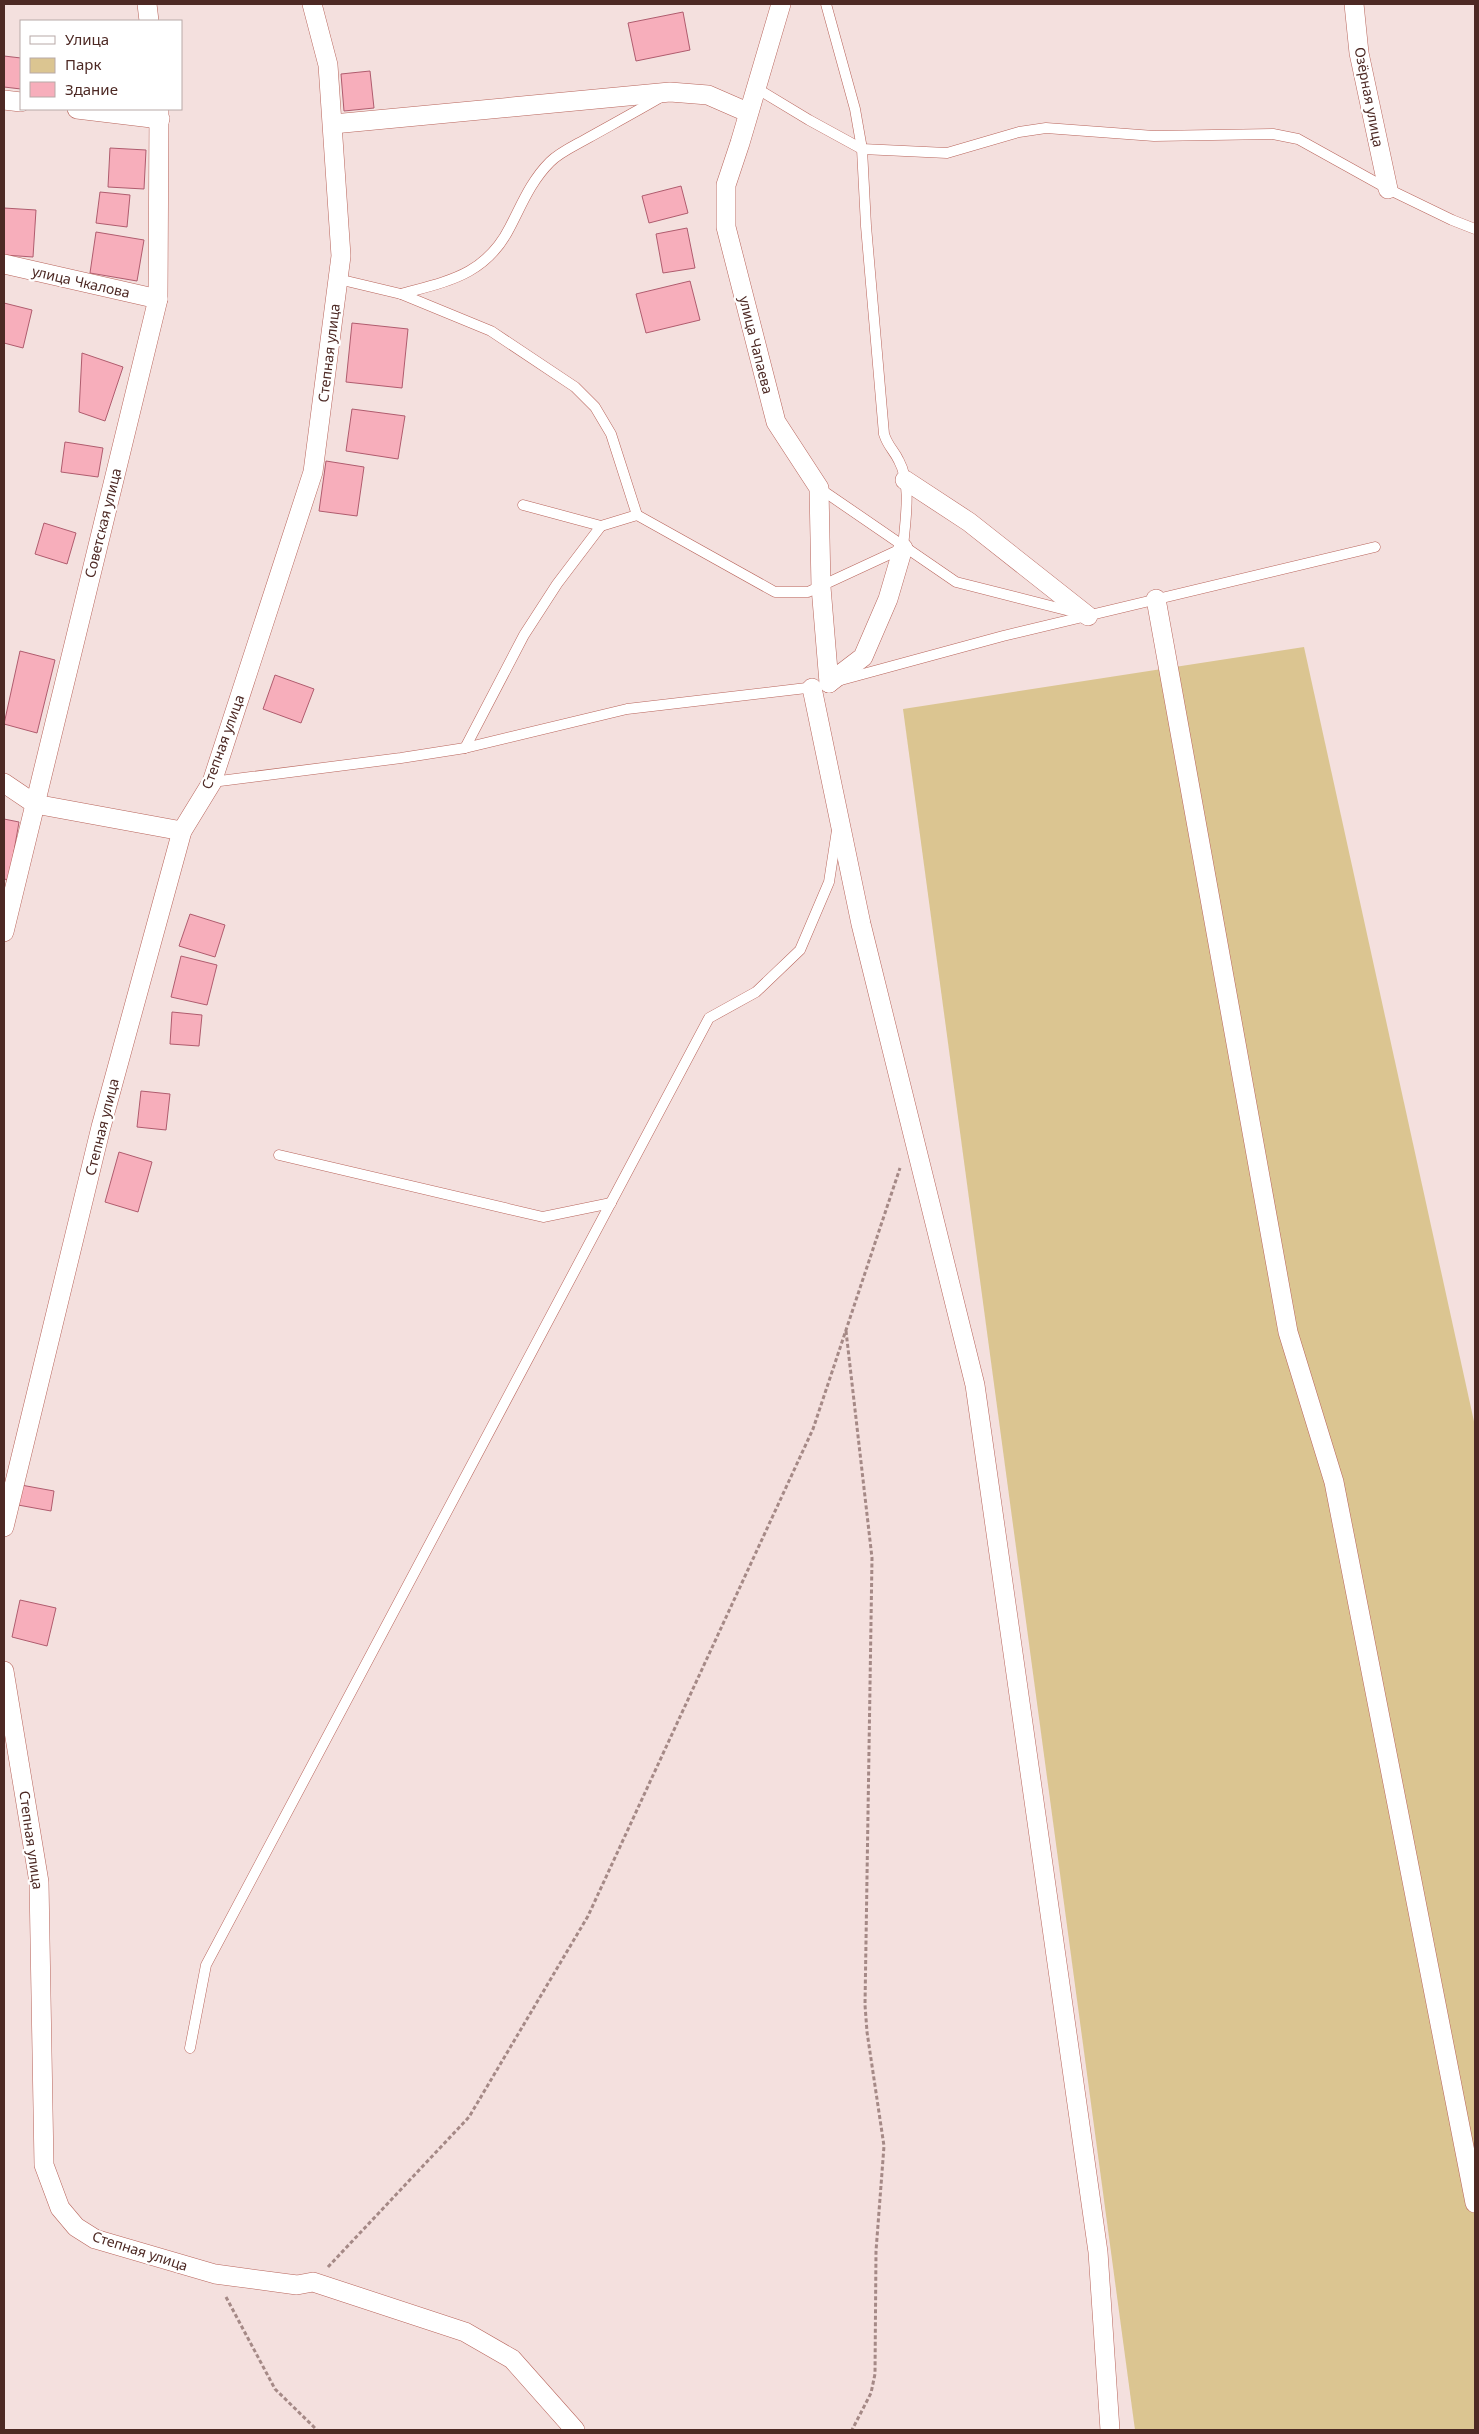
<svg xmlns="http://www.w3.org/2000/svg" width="1479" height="2434" font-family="'Noto Sans',sans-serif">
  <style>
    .green { fill: #dbc591 }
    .building { fill: #f7aebb; stroke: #b05c6e }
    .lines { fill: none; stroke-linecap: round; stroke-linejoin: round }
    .service-casing { stroke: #b8645b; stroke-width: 11 }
    .minor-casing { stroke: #b8645b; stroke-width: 20 }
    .path { stroke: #a58986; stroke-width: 3; stroke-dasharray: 4 2.5; stroke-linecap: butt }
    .service { stroke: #fff; stroke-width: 10 }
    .minor { stroke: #fff; stroke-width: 19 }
    .labels { text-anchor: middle; stroke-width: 4.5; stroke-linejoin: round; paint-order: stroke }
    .street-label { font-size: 14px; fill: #4d2924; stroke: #fff }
  </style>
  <rect width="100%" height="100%" fill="#f4e0de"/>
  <!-- green -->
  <polygon class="green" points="1304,647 1475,1426 1475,2430 1135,2430 903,709"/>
  <!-- building -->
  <g class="building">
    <polygon points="683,12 690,50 636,61 628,23"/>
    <polygon points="4,56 21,58 21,89 4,87"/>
    <polygon points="370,71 374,108 344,111 341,74"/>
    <polygon points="110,148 146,150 144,189 108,187"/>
    <polygon points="681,186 688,213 649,223 642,196"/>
    <polygon points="100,192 130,195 127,227 96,223"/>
    <polygon points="4,208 36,210 33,257 4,255"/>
    <polygon points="687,228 695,268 663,273 656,234"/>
    <polygon points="96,232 144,240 137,281 90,273"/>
    <polygon points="690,281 700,320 646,333 636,294"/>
    <polygon points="4,303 32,310 23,348 4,343"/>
    <polygon points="352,323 408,329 402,388 346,382"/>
    <polygon points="82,353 123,367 105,421 79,412"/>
    <polygon points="352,409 405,416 398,459 346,451"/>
    <polygon points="65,442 103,448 98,477 61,472"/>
    <polygon points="326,461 364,467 357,516 319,511"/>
    <polygon points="44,523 76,533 67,564 35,554"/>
    <polygon points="20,651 55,660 37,733 4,724"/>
    <polygon points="275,675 314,689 301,723 263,709"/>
    <polygon points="4,819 19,822 9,880 4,879"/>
    <polygon points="190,914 225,925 215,957 179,946"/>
    <polygon points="181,956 217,965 207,1005 171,997"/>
    <polygon points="172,1012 202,1015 199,1046 170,1044"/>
    <polygon points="141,1091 170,1094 166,1130 137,1127"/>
    <polygon points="119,1152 152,1162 138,1212 105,1202"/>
    <polygon points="21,1485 54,1491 51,1511 18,1505"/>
    <polygon points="20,1600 56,1608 47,1646 12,1637"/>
  </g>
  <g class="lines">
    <!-- service casing -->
    <g class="service-casing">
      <g id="service">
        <polyline points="756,88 809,120 862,149 947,153 1019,132 1046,128 1154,136 1273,134 1298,139 1388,189 1452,220 1475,229"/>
        <polyline points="338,279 401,294 491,331 575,387 595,407 611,434 637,515"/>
        <path d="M401 294C448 281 486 275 510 227 522 204 531 181 550 162 560 152 576 145 588 138 613 124 637 111 661 97"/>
        <polyline points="819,488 956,582 1078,613"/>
        <path d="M523 505 601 526 637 515 775 592H808L903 548C905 521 912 485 899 461 894 450 888 447 884 434L866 226 862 149 855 109 826 4"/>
        <polyline points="841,680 1003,636 1375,547"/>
        <polyline points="465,748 524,635 557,584 601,526"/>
        <polyline points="212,782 401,758 465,748 627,709 815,687"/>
        <polyline points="279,1155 543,1217 611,1203"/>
        <polyline points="190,2048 206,1965 709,1018 756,992 800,950 829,882 837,830"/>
      </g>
    </g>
    <!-- minor casing -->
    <g class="minor-casing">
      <g id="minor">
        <polyline points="147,4 149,21"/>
        <polyline points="781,4 740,143 726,185 726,227 776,422 819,488 821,587 829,683"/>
        <polyline points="1354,4 1359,53 1388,189"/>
        <polyline points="4,100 21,102"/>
        <polyline points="77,109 160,119"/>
        <polyline points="333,124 670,92 708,95 747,112"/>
        <polyline points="4,264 158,299"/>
        <polyline points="905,480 969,522 1088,616"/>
        <polyline points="1156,599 1288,1332 1334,1482 1475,2203"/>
        <polyline points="829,683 863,657 888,599 903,548"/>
        <polyline points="812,688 861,924 975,1385 1098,2252 1110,2430"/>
        <polyline points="4,783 35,804 182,831"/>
        <polyline points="4,932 158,299 159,109"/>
        <polyline points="4,1527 101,1127 182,831 212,782 313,472 341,256 328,65 312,4"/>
        <polyline points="4,1671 39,1882 44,2165 60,2208 76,2227 95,2239 215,2274 297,2285 313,2282 465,2332 512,2359 575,2430"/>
      </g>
    </g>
    <!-- path -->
    <g class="path">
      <polyline points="846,1331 872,1558 865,2005 867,2032 884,2146 876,2251 875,2374 871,2393 852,2430"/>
      <polyline points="328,2267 469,2117 588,1916 813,1429 900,1168"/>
      <polyline points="226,2297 275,2389 317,2430"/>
    </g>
    <!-- service -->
    <use href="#service" class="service"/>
    <!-- minor -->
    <use href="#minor" class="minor"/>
  </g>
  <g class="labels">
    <!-- street labels -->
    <g class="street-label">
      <text transform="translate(1369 97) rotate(79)" y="5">Озёрная улица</text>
      <text transform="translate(81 282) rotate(13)" y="5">улица Чкалова</text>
      <text transform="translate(756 345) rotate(76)" y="5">улица Чапаева</text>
      <text transform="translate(329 353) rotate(-83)" y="5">Степная улица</text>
      <text transform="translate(103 523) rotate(-76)" y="5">Советская улица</text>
      <text transform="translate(223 742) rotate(-70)" y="5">Степная улица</text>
      <text transform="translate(102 1127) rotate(-76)" y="5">Степная улица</text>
      <text transform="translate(31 1840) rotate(82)" y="5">Степная улица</text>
      <text transform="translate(140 2251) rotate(18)" y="5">Степная улица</text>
    </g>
  </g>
  <!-- border -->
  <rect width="1479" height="2434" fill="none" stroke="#4d2924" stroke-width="10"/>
  <!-- legend -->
  <rect x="20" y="20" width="162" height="90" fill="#ffffff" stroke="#b8a9a7"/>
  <rect x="30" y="36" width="25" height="8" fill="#ffffff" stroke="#b8a9a7"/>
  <text x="65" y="45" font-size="15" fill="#4d2924">Улица</text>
  <rect x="30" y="58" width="25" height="15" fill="#dbc591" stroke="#b8a9a7"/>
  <text x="65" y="70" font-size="15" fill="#4d2924">Парк</text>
  <rect x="30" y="82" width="25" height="15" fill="#f7aebb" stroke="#b8a9a7"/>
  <text x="65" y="95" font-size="15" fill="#4d2924">Здание</text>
</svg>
